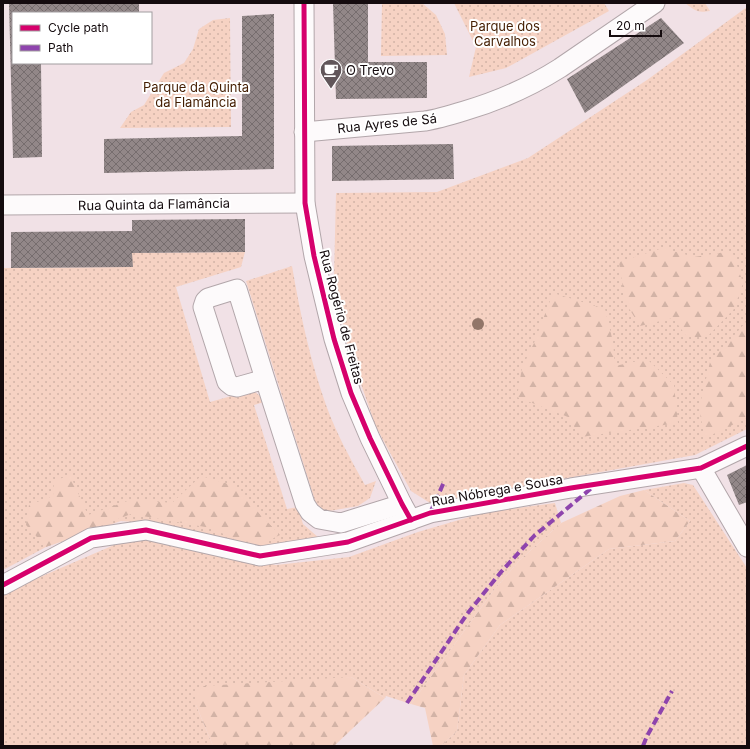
<svg xmlns="http://www.w3.org/2000/svg" width="750" height="749" font-family="Inter,sans-serif">
  <style>
    .green { fill: url(#green-dots) }
    .forest { fill: url(#forest-firs) }
    .building { fill: url(#building-cross-hatch) }
    .lines { fill: none; stroke-linecap: round; stroke-linejoin: round }
    .minor-casing { stroke: #b2a6aa; stroke-width: 21 }
    .minor { stroke: #fdfafb; stroke-width: 19 }
    .quiet { stroke: #8e44ad; stroke-width: 4; stroke-dasharray: 8 4; stroke-linecap: butt }
    .cycleway-casing { stroke: #fff; stroke-width: 8 }
    .cycleway { stroke: #d6006c; stroke-width: 5 }
    .tree { fill: #927669 }
    .labels { text-anchor: middle; stroke-width: 4; stroke-linejoin: round; paint-order: stroke }
    .park-label { font-size: 13px; fill: #441e02; stroke: #fff }
    .poi-label { font-size: 13px; fill: #140b0e; stroke: #fff; text-anchor: start }
    .street-label { font-size: 13px; fill: #140b0e; stroke: #fff }
  </style>
  <defs>
    <pattern id="green-dots" width="8" height="8" patternUnits="userSpaceOnUse"><rect width="8" height="8" fill="#f6d2c3"/><path d="M2 2h.1M6 6h.1" fill="none" stroke="#d2b3a6" stroke-width="1.8" stroke-linecap="round"/></pattern>
    <pattern id="forest-firs" width="22" height="20" patternUnits="userSpaceOnUse"><rect width="22" height="20" fill="#f6d2c3"/><path d="M5 1l3.5 6h-7zM16 11l3.5 6h-7z" fill="#d2b3a6"/></pattern>
    <pattern id="building-cross-hatch" width="8" height="8" patternUnits="userSpaceOnUse"><rect width="8" height="8" fill="#928788"/><path d="M0 0l8 8M0 8l8-8" fill="none" stroke="#766d6e"/></pattern>
  </defs>
  <rect width="100%" height="100%" fill="#f1e1e6"/>
  <!-- green -->
  <g class="green">
    <polygon points="382,3 422,3 436,15 445,34 447,55 381,56"/>
    <polygon points="454,3 604,3 609,11 506,68 469,77 476,47"/>
    <path d="M685 3H705L710 11C697 13 696 11 685 3Z"/>
    <polygon points="747,7 747,429 695,455 430,503 411,491 376,427 347,344 334,278 336,193 437,192 528,158 647,80"/>
    <polygon points="230,18 231,127 120,128 131,112 144,105 164,73 184,63 193,49 199,29 213,20"/>
    <polygon points="245,252 241,267 176,287 210,402 253,390 261,397 264,402 254,405 287,509 298,507 303,524 319,538 257,550 158,524 121,521 46,547 5,569 3,567 3,268 132,267 132,253"/>
    <path d="M292 266C300 313 310 360 326 405 336 433 351 460 365 485L376 481 370 498 358 506 324 512 316 504 246 281Z"/>
    <polygon points="684,483 693,485 747,568 747,746 441,746 457,731 464,675 500,625 609,549 675,541 690,521 644,490"/>
    <polygon points="555,503 561,523 520,560 494,590 411,704 386,696 385,698 351,677 196,705 213,746 3,746 3,593 114,545 148,538 276,565 349,557 418,532 486,512"/>
  </g>
  <!-- forest -->
  <g class="forest">
    <polygon points="663,248 694,257 732,251 743,283 734,309 707,337 687,337 673,318 640,326 625,302 619,262"/>
    <polygon points="553,293 605,309 613,342 615,366 647,359 674,385 678,423 581,437 568,417 517,397 522,368 534,343"/>
    <polygon points="747,321 747,418 705,438 699,409 710,362"/>
    <polygon points="70,475 88,515 133,499 172,503 201,476 232,485 280,535 253,548 211,528 131,514 46,547 26,525 29,505 53,496 54,481"/>
    <polygon points="644,490 690,521 675,541 609,549 500,625 464,675 457,731 441,746 433,746 425,708 411,704 494,590 520,560 561,523 620,496"/>
    <polygon points="351,677 385,698 334,746 213,746 196,705 197,692 204,686"/>
  </g>
  <!-- building -->
  <g class="building">
    <polygon points="9,3 139,3 139,13 13,13 13,63 41,63 42,157 13,158"/>
    <polygon points="333,3 368,3 368,62 427,62 427,98 336,99"/>
    <polygon points="274,14 274,169 104,173 104,139 242,136 242,16"/>
    <polygon points="661,18 684,43 585,113 567,79"/>
    <polygon points="453,144 454,179 332,181 332,146"/>
    <polygon points="245,219 245,252 132,253 133,267 11,268 11,232 132,231 132,220"/>
    <polygon points="747,465 747,502 739,505 727,475"/>
  </g>
  <g class="lines">
    <!-- minor casing -->
    <g class="minor-casing">
      <g id="minor">
        <polyline points="304,3 305,203 314,256 334,339 351,393 370,438 402,504 411,520"/>
        <path d="M304 132 425 121C438 119 451 115 464 111 498 101 530 87 560 68L655 3"/>
        <polyline points="3,205 305,203"/>
        <polyline points="265,379 237,387 232,386 227,382 203,307 205,301 208,298 237,289 265,379 305,504 310,512 319,519 341,523 402,504"/>
        <polyline points="701,468 747,547"/>
        <polyline points="3,585 91,538 146,530 260,556 348,542 430,513 571,488 701,468 747,446"/>
      </g>
    </g>
    <!-- minor -->
    <use href="#minor" class="minor"/>
    <!-- quiet -->
    <g class="quiet">
      <polyline points="430,513 444,482"/>
      <polyline points="407,703 467,614 501,572 534,536 594,486"/>
      <polyline points="643,746 647,736 672,691"/>
    </g>
    <!-- cycleway casing -->
    <g class="cycleway-casing">
      <g id="cycleway">
        <polyline points="304,3 305,203 314,256 334,339 351,393 370,438 402,504 411,520"/>
        <polyline points="3,585 91,538 146,530 260,556 348,542 430,513 571,488 701,468 747,446"/>
      </g>
    </g>
    <!-- cycleway -->
    <use href="#cycleway" class="cycleway"/>
  </g>
  <!-- trees -->
  <circle class="tree" cx="478" cy="324" r="6"/>
  <!-- icons -->
  <defs>
    <g id="cafe-pin" transform="scale(1.15)"><path d="M0 17L-7.5 6A9.5 9.5 0 1 1 7.5 6Z" fill="#61565a" stroke="#fff"/><path d="M-5.5-4.5H6V0H3Q3 3.5 0 3.5H-2.5Q-5.5 3.5-5.5 0ZM3-3.2v2h1.7v-2ZM-6 4.5H4V6H-6Z" fill="#fff"/></g>
  </defs>
  <g fill-rule="evenodd">
    <use href="#cafe-pin" x="331" y="70"/>
  </g>
  <g class="labels">
    <!-- park labels -->
    <g class="park-label">
      <text x="505" y="31">Parque dos<tspan x="505" dy="15">Carvalhos</tspan></text>
      <text x="196" y="92">Parque da Quinta<tspan x="196" dy="15">da Flamância</tspan></text>
    </g>
    <!-- poi labels -->
    <g class="poi-label">
      <text x="346" y="75">O Trevo</text>
    </g>
    <!-- street labels -->
    <g class="street-label">
      <text transform="translate(387 123) rotate(-6)" y="5">Rua Ayres de Sá</text>
      <text transform="translate(154 204) rotate(-1)" y="5">Rua Quinta da Flamância</text>
      <text transform="translate(342 317) rotate(75)" y="5">Rua Rogério de Freitas</text>
      <text transform="translate(497 490) rotate(-10)" y="5">Rua Nóbrega e Sousa</text>
    </g>
  </g>
  <!-- border -->
  <rect width="750" height="749" fill="none" stroke="#140b0e" stroke-width="8"/>
  <!-- legend -->
  <rect x="12" y="12" width="140" height="52" fill="#ffffff" stroke="#a19d9f"/>
  <rect x="20" y="25" width="20" height="6" fill="#d6006c" stroke="#a19d9f"/>
  <text x="48" y="32" font-size="12" fill="#140b0e">Cycle path</text>
  <rect x="20" y="45" width="20" height="6" fill="#8e44ad" stroke="#a19d9f"/>
  <text x="48" y="52" font-size="12" fill="#140b0e">Path</text>
  <!-- scale -->
  <path d="M610 30v6h51v-6" fill="none" stroke="#140b0e" stroke-width="2"/>
  <text x="616" y="30" font-size="12" fill="#140b0e" stroke="#ffffff" stroke-width="3" paint-order="stroke">20 m</text>
</svg>
